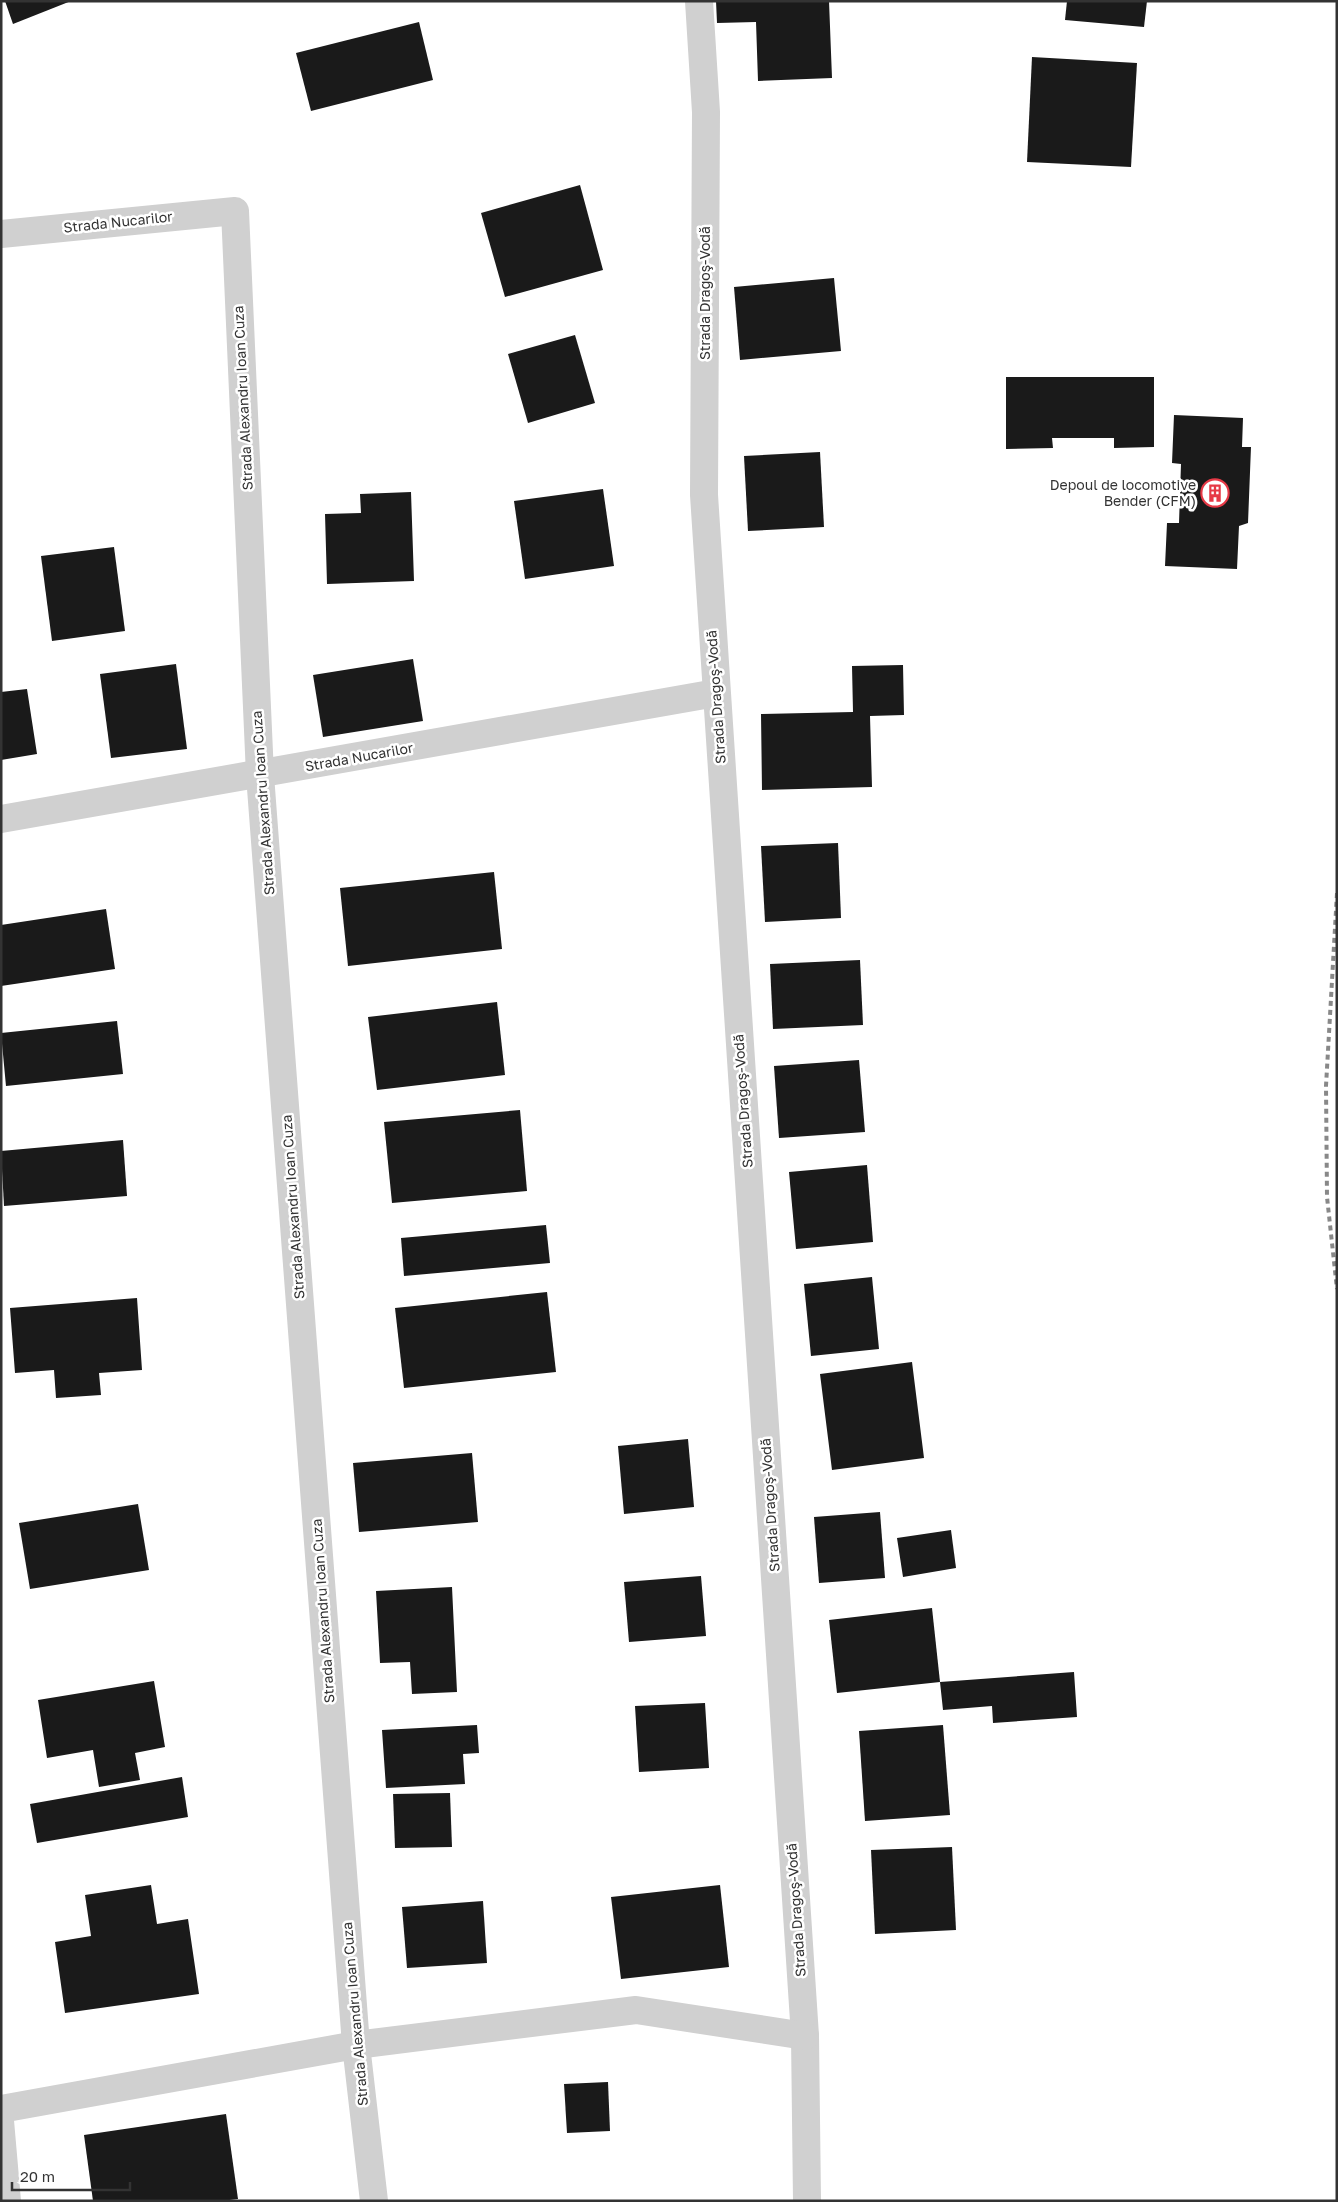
<svg xmlns="http://www.w3.org/2000/svg" width="1338" height="2202" font-family="'Golos Text',sans-serif">
  <style>
    .building { fill: #1a1a1a }
    .lines { fill: none; stroke-linecap: round; stroke-linejoin: round }
    .lane { stroke: #d0d0d0; stroke-width: 20 }
    .street { stroke: #d0d0d0; stroke-width: 28 }
    .rail { stroke: #888; stroke-width: 4; stroke-dasharray: 5 4; stroke-linecap: butt }
    .labels { text-anchor: middle; stroke-width: 5; stroke-linejoin: round; paint-order: stroke }
    .street-label { font-size: 14px; fill: #333; stroke: #fff }
    .poi-label { font-size: 14px; fill: #333; stroke: #fff; text-anchor: end }
  </style>
  <rect width="100%" height="100%" fill="#fff"/>
  <!-- building -->
  <g class="building">
    <polygon points="5,1 71,1 13,24"/>
    <polygon points="716,1 829,1 832,78 758,81 756,22 717,23"/>
    <polygon points="1067,1 1147,1 1144,27 1065,20"/>
    <polygon points="419,22 433,80 311,111 296,53"/>
    <polygon points="1032,57 1137,63 1131,167 1027,162"/>
    <polygon points="580,185 603,270 505,297 481,213"/>
    <polygon points="834,278 841,351 740,360 734,287"/>
    <polygon points="575,335 595,403 528,423 508,354"/>
    <polygon points="1006,377 1154,377 1154,447 1114,448 1114,438 1052,438 1053,448 1006,449"/>
    <polygon points="1174,415 1243,418 1242,447 1251,447 1248,523 1239,526 1237,569 1165,566 1167,523 1179,523 1181,464 1172,463"/>
    <polygon points="820,452 824,527 748,531 744,456"/>
    <polygon points="603,489 614,566 525,579 514,501"/>
    <polygon points="411,492 414,581 327,584 325,514 361,513 360,494"/>
    <polygon points="114,547 125,631 52,641 41,556"/>
    <polygon points="413,659 423,721 323,737 313,675"/>
    <polygon points="176,664 187,749 111,758 100,674"/>
    <polygon points="903,665 904,715 870,716 872,787 762,790 761,714 853,712 852,666"/>
    <polygon points="27,689 37,754 1,760 1,692"/>
    <polygon points="838,843 841,918 765,922 761,846"/>
    <polygon points="494,872 502,949 348,966 340,888"/>
    <polygon points="106,909 115,969 1,986 1,925"/>
    <polygon points="860,960 863,1025 773,1029 770,964"/>
    <polygon points="497,1002 505,1075 377,1090 368,1017"/>
    <polygon points="117,1021 123,1074 6,1086 1,1033"/>
    <polygon points="859,1060 865,1132 779,1138 774,1066"/>
    <polygon points="520,1110 527,1191 392,1203 384,1122"/>
    <polygon points="123,1140 127,1196 4,1206 1,1151"/>
    <polygon points="867,1165 873,1242 796,1249 789,1172"/>
    <polygon points="546,1225 550,1263 404,1276 401,1238"/>
    <polygon points="872,1277 879,1349 811,1356 804,1284"/>
    <polygon points="547,1292 556,1372 404,1388 395,1308"/>
    <polygon points="137,1298 142,1370 99,1373 101,1395 56,1398 54,1370 15,1373 10,1308"/>
    <polygon points="912,1362 924,1458 832,1470 820,1374"/>
    <polygon points="688,1439 694,1507 624,1514 618,1446"/>
    <polygon points="472,1453 478,1522 359,1532 353,1463"/>
    <polygon points="138,1504 149,1570 30,1589 19,1523"/>
    <polygon points="880,1512 885,1578 819,1583 814,1517"/>
    <polygon points="951,1530 956,1568 903,1577 897,1538"/>
    <polygon points="701,1576 706,1636 629,1642 624,1582"/>
    <polygon points="452,1587 457,1692 412,1694 410,1662 380,1663 376,1591"/>
    <polygon points="932,1608 940,1682 837,1693 829,1620"/>
    <polygon points="1074,1672 1077,1717 993,1723 992,1706 943,1710 940,1682"/>
    <polygon points="154,1681 165,1747 135,1753 140,1780 99,1787 93,1750 47,1758 38,1700"/>
    <polygon points="705,1703 709,1768 639,1772 635,1706"/>
    <polygon points="477,1725 479,1753 463,1754 465,1784 386,1788 382,1730"/>
    <polygon points="943,1725 950,1815 865,1821 859,1731"/>
    <polygon points="182,1777 188,1817 37,1843 30,1804"/>
    <polygon points="450,1793 452,1847 395,1848 393,1794"/>
    <polygon points="952,1847 956,1930 875,1934 871,1850"/>
    <polygon points="151,1885 157,1924 188,1919 199,1994 65,2013 55,1942 91,1936 85,1895"/>
    <polygon points="720,1885 729,1967 621,1979 611,1897"/>
    <polygon points="483,1901 487,1963 407,1968 402,1907"/>
    <polygon points="608,2082 610,2131 567,2133 564,2084"/>
    <polygon points="226,2114 238,2199 221,2201 93,2201 84,2135"/>
  </g>
  <g class="lines">
    <!-- lane -->
    <polyline class="lane" points="3,2109 11,2201"/>
    <!-- street -->
    <g class="street">
      <polyline points="699,1 706,112 704,495 805,2036 807,2201"/>
      <polyline points="1,234 235,211 260,775 356,2045 374,2201"/>
      <polyline points="1,819 716,693"/>
      <polyline points="1,2109 356,2045 636,2010 805,2036"/>
    </g>
    <!-- rail -->
    <polyline class="rail" points="1337,893 1326,1086 1327,1197 1337,1289"/>
  </g>
  <!-- icons -->
  <defs>
    <g id="building-ring" transform="scale(1.4375)"><circle r="9.5" fill="#fff" stroke="#e63946" stroke-width="1.5"/><path d="M-4-6H4V6H1V3H-1V6H-4ZM-2.5-4.3h1.7v1.8h-1.7ZM.8-4.3h1.7v1.8H.8ZM-2.5-1h1.7V.8h-1.7ZM.8-1h1.7V.8H.8Z" fill="#e63946"/></g>
  </defs>
  <g fill-rule="evenodd">
    <use href="#building-ring" x="1215" y="493"/>
  </g>
  <g class="labels">
    <!-- street labels -->
    <g class="street-label">
      <text transform="translate(118 222) rotate(-6)" y="5">Strada Nucarilor</text>
      <text transform="translate(705 293) rotate(-90)" y="5">Strada Dragoş-Vodă</text>
      <text transform="translate(243 398) rotate(-93)" y="5">Strada Alexandru Ioan Cuza</text>
      <text transform="translate(716 697) rotate(-94)" y="5">Strada Dragoş-Vodă</text>
      <text transform="translate(359 757) rotate(-10)" y="5">Strada Nucarilor</text>
      <text transform="translate(263 803) rotate(-94)" y="5">Strada Alexandru Ioan Cuza</text>
      <text transform="translate(743 1101) rotate(-94)" y="5">Strada Dragoş-Vodă</text>
      <text transform="translate(293 1207) rotate(-94)" y="5">Strada Alexandru Ioan Cuza</text>
      <text transform="translate(770 1505) rotate(-94)" y="5">Strada Dragoş-Vodă</text>
      <text transform="translate(323 1611) rotate(-94)" y="5">Strada Alexandru Ioan Cuza</text>
      <text transform="translate(796 1910) rotate(-94)" y="5">Strada Dragoş-Vodă</text>
      <text transform="translate(355 2014) rotate(-95)" y="5">Strada Alexandru Ioan Cuza</text>
    </g>
    <!-- poi labels -->
    <g class="poi-label">
      <text x="1196" y="490">Depoul de locomotive<tspan x="1196" dy="16">Bender (CFM)</tspan></text>
    </g>
  </g>
  <!-- border -->
  <rect width="1338" height="2202" fill="none" stroke="#333333" stroke-width="5"/>
  <!-- scale -->
  <path d="M12 2182v8h118v-8" fill="none" stroke="#333333" stroke-width="2.5"/>
  <text x="20" y="2182" font-size="15" fill="#333333" stroke="#ffffff" stroke-width="4" paint-order="stroke">20 m</text>
</svg>
